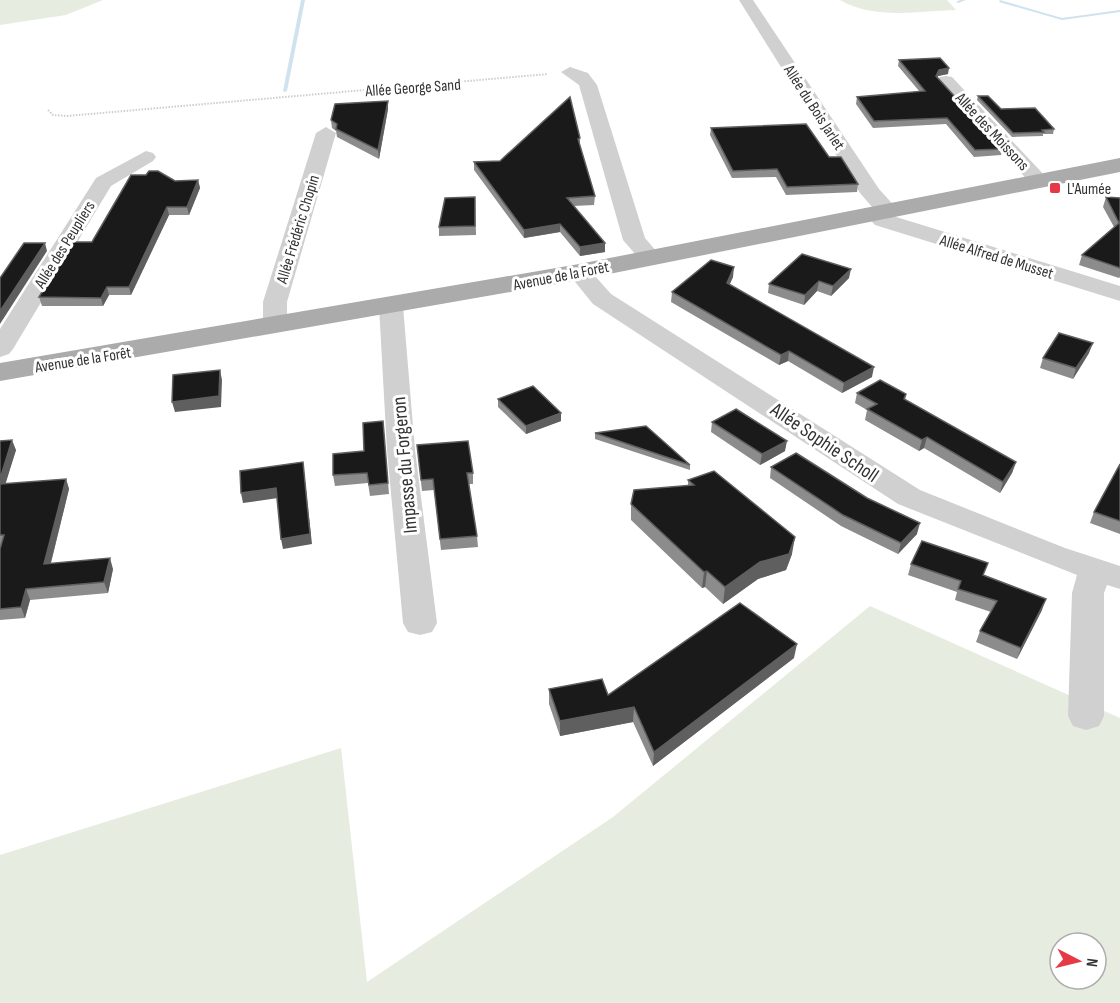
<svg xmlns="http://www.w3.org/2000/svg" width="1120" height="1003" font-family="'Sofia Sans Condensed',sans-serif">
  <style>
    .green { fill: #e6ecdf; fill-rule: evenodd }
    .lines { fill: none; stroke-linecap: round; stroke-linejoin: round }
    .stream { fill: #cfe2ee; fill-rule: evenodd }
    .path { stroke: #cdcdcd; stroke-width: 2; stroke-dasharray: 1.5 1.5; stroke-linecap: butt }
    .street { fill: #d0d0d0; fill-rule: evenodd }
    .primary { fill: #ababab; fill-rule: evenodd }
    .wall { fill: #8c8c8c }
    .shaded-wall { fill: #5f5f5f }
    .building { fill: #1a1a1a; stroke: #5f5f5f; stroke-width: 1.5 }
    .poi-dot { fill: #e63946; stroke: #fff; stroke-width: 2 }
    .labels { text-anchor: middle; stroke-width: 6; stroke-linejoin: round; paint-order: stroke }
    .far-street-label { font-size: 16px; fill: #333; stroke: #fff }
    .far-poi-label { font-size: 16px; fill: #333; stroke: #fff; text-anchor: start }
    .street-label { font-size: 20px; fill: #333; stroke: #fff }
  </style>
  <rect width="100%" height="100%" fill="#fff"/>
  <!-- green -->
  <g class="green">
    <polygon points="0,0 103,0 66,15 0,25"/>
    <path d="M840 0H947L956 10C920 11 873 20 840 0Z"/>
    <path d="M870 606 1120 718V1003H0V855L341 748 367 982 613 817ZM1060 943H1096V979H1060Z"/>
  </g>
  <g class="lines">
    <!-- stream -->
    <g class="stream">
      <polygon points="301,0 305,0 287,91 285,92 283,91"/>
      <polygon points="960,0 966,0 958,3 956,2"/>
      <polygon points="1000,0 1062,18 1120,10 1120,12 1062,20 999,2"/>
    </g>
    <!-- path -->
    <polyline class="path" points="48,110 53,115 67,116 548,74"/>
    <!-- street -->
    <g class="street">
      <polygon points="739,0 753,0 879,189 899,211 893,216 1120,286 1120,301 875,225 865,214 873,208 860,193"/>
      <polygon points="570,67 588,73 597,85 645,238 662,258 659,263 643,263 623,240 579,85 561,72"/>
      <polygon points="946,76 952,77 1047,178 1050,182 1047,186 1033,186 940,85 937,81 940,77"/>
      <polygon points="326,127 336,133 287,302 287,325 284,330 275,332 266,330 263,325 263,302 316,133"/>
      <polygon points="146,151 153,153 156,157 153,161 111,186 13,349 9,354 0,357 0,329 96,178"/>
      <polygon points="579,265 587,267 611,294 920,490 1065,548 1120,566 1120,589 1107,585 1104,593 1104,716 1099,726 1086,730 1073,726 1068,716 1072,593 1077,575 898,504 593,304 567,272 571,267"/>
      <polygon points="391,299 400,301 403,306 415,450 437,623 432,632 420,635 408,632 403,623 387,450 379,306 382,301"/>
    </g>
    <!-- primary -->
    <polygon class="primary" points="1120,158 1120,172 579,280 0,381 0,363 579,264"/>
  </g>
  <!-- wall -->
  <g class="wall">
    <polygon points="899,60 948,74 938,76 937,78 1003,149 1001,155 974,157 946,124 873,128 856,104 857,97 920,92 898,66"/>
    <polygon points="978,96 1001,109 1054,129 1053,134 1043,134 1043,136 1012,137 977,100"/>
    <polygon points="388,101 388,109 379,159 337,137 336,131 332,128 331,120"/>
    <polygon points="711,128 829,157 858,184 857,192 786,195 776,177 732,178 710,135"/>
    <polygon points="580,138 580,146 595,196 594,205 573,206 605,243 605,252 580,256 560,232 524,238 474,170 474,162 500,161"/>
    <polygon points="146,175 175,181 198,180 200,188 189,215 169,215 131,295 109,295 103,306 42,306 39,297 92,242"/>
    <polygon points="475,197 476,235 439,236 439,227"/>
    <polygon points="1106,197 1120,198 1120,277 1119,278 1079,265 1082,255 1114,227 1103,207"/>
    <polygon points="733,277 729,285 872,377 842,393 788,361 779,365 671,302 672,292"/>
    <polygon points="849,278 831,296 817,291 804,305 768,293 769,284"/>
    <polygon points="1089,353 1073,379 1040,368 1043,358"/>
    <polygon points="857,393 906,394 905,400 1016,462 1012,473 1000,493 924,448 919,451 865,420 867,410 855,403"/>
    <polygon points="498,399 561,421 526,434 498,407"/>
    <polygon points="383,421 389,494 370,496 368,483 335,486 333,475 364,451"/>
    <polygon points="712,422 785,451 760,465 711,432"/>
    <polygon points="595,433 690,465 690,470 595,439"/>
    <polygon points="0,441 16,450 5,484 66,479 69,489 51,563 113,569 108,593 30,600 25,618 0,620 0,549 1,545 0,546"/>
    <polygon points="417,445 473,473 473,484 469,484 477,536 478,547 441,550 434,490 422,491"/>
    <polygon points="1120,464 1120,534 1090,523 1094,512"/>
    <polygon points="771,467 917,534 898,554 841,526 770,478"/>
    <polygon points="688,480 792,554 786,570 758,579 723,604 705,587 702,588 631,520 631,504 688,485"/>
    <polygon points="911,564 984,575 1042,610 1017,659 976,642 980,631 991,612 955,600 957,592 908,575"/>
    <polygon points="794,658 653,766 633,722 560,736 549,704 549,689 608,695"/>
  </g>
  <!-- shaded-wall -->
  <g class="shaded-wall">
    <polygon points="949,68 948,74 938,76 935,82 936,76 939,70"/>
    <polygon points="388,101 388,109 379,159 378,150"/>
    <polygon points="198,180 200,188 189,215 187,207"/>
    <polygon points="167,207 169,215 131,295 129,287"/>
    <polygon points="560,224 560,232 524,238 524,230"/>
    <polygon points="45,243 47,251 0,324 0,311"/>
    <polygon points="605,243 605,252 580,256 580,247"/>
    <polygon points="734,267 733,277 726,293 727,283"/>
    <polygon points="851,269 849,278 831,296 833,286"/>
    <polygon points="819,281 817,291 804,305 805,295"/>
    <polygon points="107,287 109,295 103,306 101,298"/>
    <polygon points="1093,343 1089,353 1073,379 1076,368"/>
    <polygon points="789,351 788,361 779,365 781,355"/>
    <polygon points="874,367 872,377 842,393 844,383"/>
    <polygon points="220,370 222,380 221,407 175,412 172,402"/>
    <polygon points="561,413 561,421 526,434 526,426"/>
    <polygon points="927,437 924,448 919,451 922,440"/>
    <polygon points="12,440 16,450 2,495 0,489 0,479"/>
    <polygon points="787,441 785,451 760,465 762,454"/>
    <polygon points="303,462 312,544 283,549 281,539"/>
    <polygon points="1016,462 1012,473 1000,493 1003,482"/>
    <polygon points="66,479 69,489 48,574 44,564"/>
    <polygon points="276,488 278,498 243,503 241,493"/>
    <polygon points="920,523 917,534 898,554 901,543"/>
    <polygon points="795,537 792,554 786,570 758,579 723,604 725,587"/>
    <polygon points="110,558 113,569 108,593 104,582"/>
    <polygon points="707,571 705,587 702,588 704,572"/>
    <polygon points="26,589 30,600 25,618 21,607"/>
    <polygon points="1046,599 1042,610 1017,659 1021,648"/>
    <polygon points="797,644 794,658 653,766 654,752"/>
    <polygon points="634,707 633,722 560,736 560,721"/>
  </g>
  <!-- building -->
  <g class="building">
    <polygon points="940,58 949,68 939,70 936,76 1003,149 975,150 947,118 874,121 857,97 925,91 899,60"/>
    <polygon points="978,96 988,96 1001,109 1035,108 1054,129 1042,130 1044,132 1013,133"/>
    <polygon points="570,97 580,138 578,139 595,196 567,198 605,243 580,247 560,224 524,230 474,162 500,161"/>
    <polygon points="388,101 378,150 336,129 337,124 331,120 335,104"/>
    <polygon points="806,124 829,157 841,157 858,184 787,187 777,169 733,171 711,128"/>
    <polygon points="149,171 158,171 175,181 198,180 187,207 167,207 129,287 107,287 101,298 39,297 73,242 92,242 131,175 146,175"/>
    <polygon points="475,197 475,226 439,227 445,198"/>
    <polygon points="1106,197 1120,198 1120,268 1082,255 1119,223"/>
    <polygon points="24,243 45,243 0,311 0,278"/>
    <polygon points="802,254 851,269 833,286 819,281 805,295 769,284"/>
    <polygon points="711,260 734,267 727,283 874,367 844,383 789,351 781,355 672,292"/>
    <polygon points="1059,333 1093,343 1076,368 1043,358"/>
    <polygon points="220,370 219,396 172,402 173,375"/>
    <polygon points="880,380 906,394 904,399 1016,462 1003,482 927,437 922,440 867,409 877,404 857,393"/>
    <polygon points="533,386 561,413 526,426 498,399"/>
    <polygon points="736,409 787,441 762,454 712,422"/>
    <polygon points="383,421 388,483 369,485 367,473 333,475 333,454 364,451 363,423"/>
    <polygon points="646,426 690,465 595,433"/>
    <polygon points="12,440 0,479 0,441"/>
    <polygon points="468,441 473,473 467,473 477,536 440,539 433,479 421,480 417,445"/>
    <polygon points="796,453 867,498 920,523 901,543 843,515 771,467"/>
    <polygon points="303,462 310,534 281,539 276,488 241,493 240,471"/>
    <polygon points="1120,464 1120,521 1094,512"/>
    <polygon points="714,471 795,537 789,554 760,562 725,587 707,571 704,572 631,504 634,490 694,485 688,480"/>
    <polygon points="66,479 44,564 110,558 104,582 26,589 21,607 0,609 0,549 4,535 0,535 0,484"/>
    <polygon points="922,541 988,563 983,575 1046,599 1021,648 980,631 997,601 958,589 961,581 911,564"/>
    <polygon points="740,603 797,644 654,752 634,707 560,721 549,689 602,679 608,695"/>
  </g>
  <!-- markers -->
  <rect class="poi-dot" x="1049" y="182" width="12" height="12" rx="3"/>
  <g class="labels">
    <!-- far-street labels -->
    <g class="far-street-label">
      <text transform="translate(413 87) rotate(-4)" y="6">Allée George Sand</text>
      <text transform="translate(815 107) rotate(57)" y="6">Allée du Bois Jarlet</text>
      <text transform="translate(993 131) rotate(47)" y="6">Allée des Moissons</text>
      <text transform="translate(297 229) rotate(-73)" y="6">Allée Frédéric Chopin</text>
      <text transform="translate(64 244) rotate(-58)" y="6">Allée des Peupliers</text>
      <text transform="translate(997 256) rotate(17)" y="6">Allée Alfred de Musset</text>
      <text transform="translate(561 275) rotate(-11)" y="6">Avenue de la Forêt</text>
      <text transform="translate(83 359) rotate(-9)" y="6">Avenue de la Forêt</text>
    </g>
    <!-- far-poi labels -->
    <g class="far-poi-label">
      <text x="1067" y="194">L'Aumée</text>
    </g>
    <!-- street labels -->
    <g class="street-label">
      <text transform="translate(825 442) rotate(34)" y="7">Allée Sophie Scholl</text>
      <text transform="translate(404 465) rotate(-95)" y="7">Impasse du Forgeron</text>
    </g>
  </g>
  <!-- north arrow -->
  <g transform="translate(1078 961) rotate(97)"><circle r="28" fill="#ffffff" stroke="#adadad" stroke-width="1.5"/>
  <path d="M0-4.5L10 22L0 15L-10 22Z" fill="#e63946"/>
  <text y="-9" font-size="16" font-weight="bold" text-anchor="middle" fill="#333333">N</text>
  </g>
</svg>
